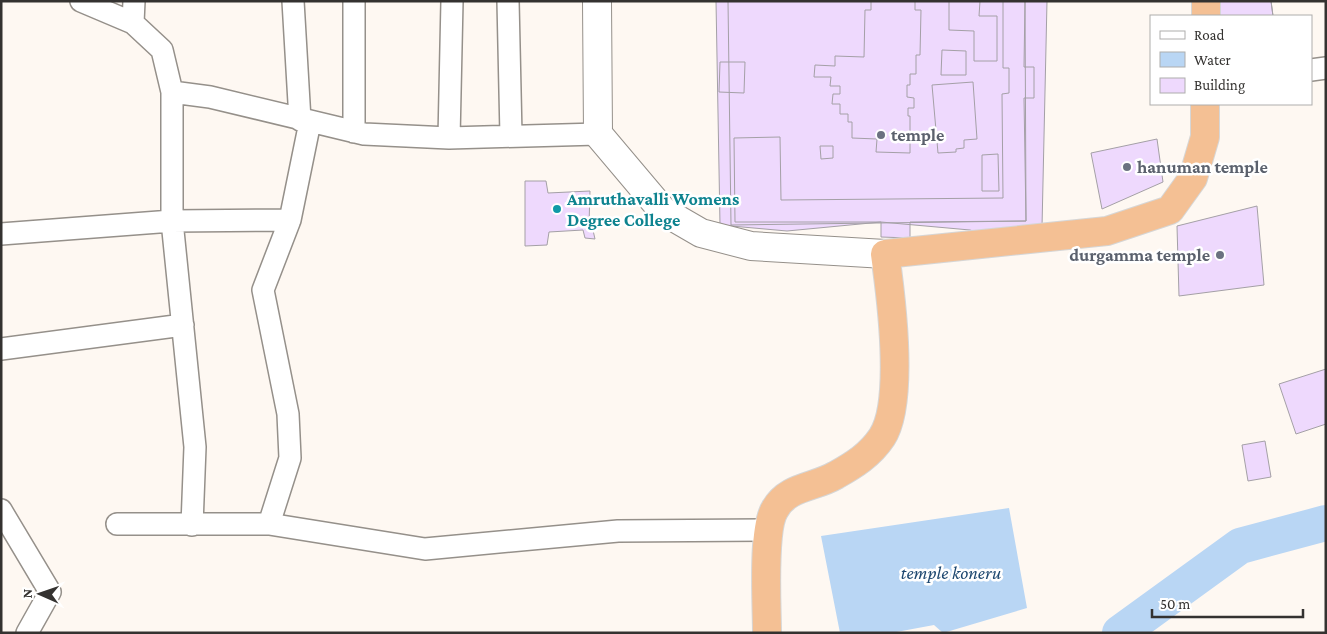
<svg xmlns="http://www.w3.org/2000/svg" width="1327" height="634" font-family="'Crimson Pro',serif">
  <style>
    .water { fill: #b9d6f4 }
    .lines { fill: none; stroke-linecap: round; stroke-linejoin: round }
    .river { stroke: #b9d6f4; stroke-width: 36 }
    .building { fill: #eed9fd; stroke: #a4a0a6 }
    .minor-casing { stroke: #95908a; stroke-width: 24 }
    .tertiary-casing { stroke: #95908a; stroke-width: 30 }
    .trunk-casing { stroke: #d6d6d6; stroke-width: 30 }
    .minor { stroke: #fff; stroke-width: 21 }
    .tertiary { stroke: #fff; stroke-width: 28 }
    .trunk { stroke: #f4c094; stroke-width: 28 }
    .worship-dot { fill: #6b7280; stroke: #fff; stroke-width: 2 }
    .culture-dot { fill: #0f9aa8; stroke: #fff; stroke-width: 2 }
    .labels { text-anchor: middle; stroke-width: 5; stroke-linejoin: round; paint-order: stroke }
    .worship-label { font-size: 18px; font-weight: bold; fill: #5b616d; stroke: #fff; text-anchor: start }
    .culture-label { font-size: 18px; font-weight: bold; fill: #0d838f; stroke: #fff; text-anchor: start }
    .water-label { font-size: 19px; font-style: italic; fill: #1d476f; stroke: #fff }
  </style>
  <rect width="100%" height="100%" fill="#fef8f2"/>
  <path class="water" d="M1009,508L1027,608L943,633L934,625L891,633H840L821,536Z"/>
  <g class="lines">
    <path class="river" d="M1120,633L1240,546L1326,523"/>
  </g>
  <path class="building" d="M716,1H1047L1042,227L990,236L970,230L881,222L787,231L720,225Z
    M728,1H1025L1026,221L731,225Z
    M871,1H915V10H921L920,55H916V74H910V85H907V97L914,98V108H908V116H910V153L876,152L877,139L852,138V122H848V114H840V104H832L833,94H840V86H830L831,77H814L815,65L835,66V56L864,57L865,10H871Z
    M949,1H980L979,16H997V61H974V31L949,30Z
    M1003,1H1025L1024,67H1034V98H1024L1026,221L910,222V238L881,237V222H735L734,138L780,137L781,200L1003,198L1002,94L1009,93V68H1003Z
    M1220,1H1271L1273,16H1220Z
    M1220,1H1271L1273,16H1220Z
    M942,50L966,51V75H941Z
    M720,62H745L744,93L719,92Z
    M973,82L977,139L964,140V148L956,149V152L938,153L932,85Z
    M1157,139L1163,182L1102,209L1091,153Z
    M820,146H833V158L821,159Z
    M998,154L999,191H982V155Z
    M525,181H546L548,193L590,191L589,225L592,226L595,239L585,238L583,230L549,232L547,245L525,246Z
    M1257,206L1264,285L1179,296L1177,226Z
    M1326,369V424L1296,434L1279,384Z
    M1265,441L1271,477L1248,481L1242,445Z"/>
  <g class="lines">
    <g class="minor-casing">
      <path id="minor" d="M81,1L133,23L162,50L172,92V221L195,447L192,525
        M293,1L300,120
        M354,1V132
        M508,1L511,136
        M133,23L134,1
        M1311,70L1326,68
        M172,92L210,97L364,134L449,138L598,134
        M449,138L452,1
        M1,234L172,221L290,220
        M1,349L183,325
        M1,510L50,592L27,633
        M117,524H269L425,549L618,531L768,530
        M269,524L290,458L288,414L263,290L290,220L310,122"/>
    </g>
    <g class="tertiary-casing">
      <path id="tertiary" d="M597,1L598,134L663,211L701,233L751,246L885,254"/>
    </g>
    <g class="trunk-casing">
      <path id="trunk" d="M1206,16V1
        M767,633C767,606 762,529 775,509C788,486 814,488 836,475C854,465 870,455 882,437C905,402 891,296 885,254L1107,231L1170,210L1193,178L1205,137V104"/>
    </g>
    <use href="#minor" class="minor"/>
    <use href="#tertiary" class="tertiary"/>
    <use href="#trunk" class="trunk"/>
  </g>
  <g class="worship-dot">
    <circle cx="881" cy="135" r="5"/>
    <circle cx="1127" cy="167" r="5"/>
    <circle cx="1220" cy="255" r="5"/>
  </g>
  <circle class="culture-dot" cx="557" cy="209" r="5"/>
  <g class="labels">
    <g class="worship-label">
      <text x="891" y="141">temple</text>
      <text x="1137" y="173">hanuman temple</text>
      <text x="1210" y="261" text-anchor="end">durgamma temple</text>
    </g>
    <g class="culture-label">
      <text x="567" y="205">Amruthavalli Womens<tspan x="567" dy="21">Degree College</tspan></text>
    </g>
    <g class="water-label">
      <text x="951" y="579">temple koneru</text>
    </g>
  </g>
  <rect width="1327" height="634" fill="none" stroke="#343230" stroke-width="5"/>
  <rect x="1150" y="15" width="162" height="90" fill="#ffffff" stroke="#aeadac"/>
  <rect x="1160" y="31" width="25" height="8" fill="#ffffff" stroke="#aeadac"/>
  <text x="1194" y="40" font-size="15" fill="#343230">Road</text>
  <rect x="1160" y="52" width="25" height="15" fill="#b9d6f4" stroke="#aeadac"/>
  <text x="1194" y="65" font-size="15" fill="#343230">Water</text>
  <rect x="1160" y="78" width="25" height="15" fill="#eed9fd" stroke="#aeadac"/>
  <text x="1194" y="90" font-size="15" fill="#343230">Building</text>
  <g transform="translate(40 594) rotate(272)" stroke="#ffffff" stroke-width="4" paint-order="stroke">
  <path d="M0-4L9 19L0 12L-9 19Z" fill="#343230"/>
  <text y="-8" font-size="14" font-weight="bold" text-anchor="middle" fill="#343230">N</text>
  </g>
  <path d="M1152 609v8h151v-8" fill="none" stroke="#343230" stroke-width="2.5"/>
  <text x="1160" y="609" font-size="15" fill="#343230" stroke="#ffffff" stroke-width="4" paint-order="stroke">50 m</text>
</svg>
